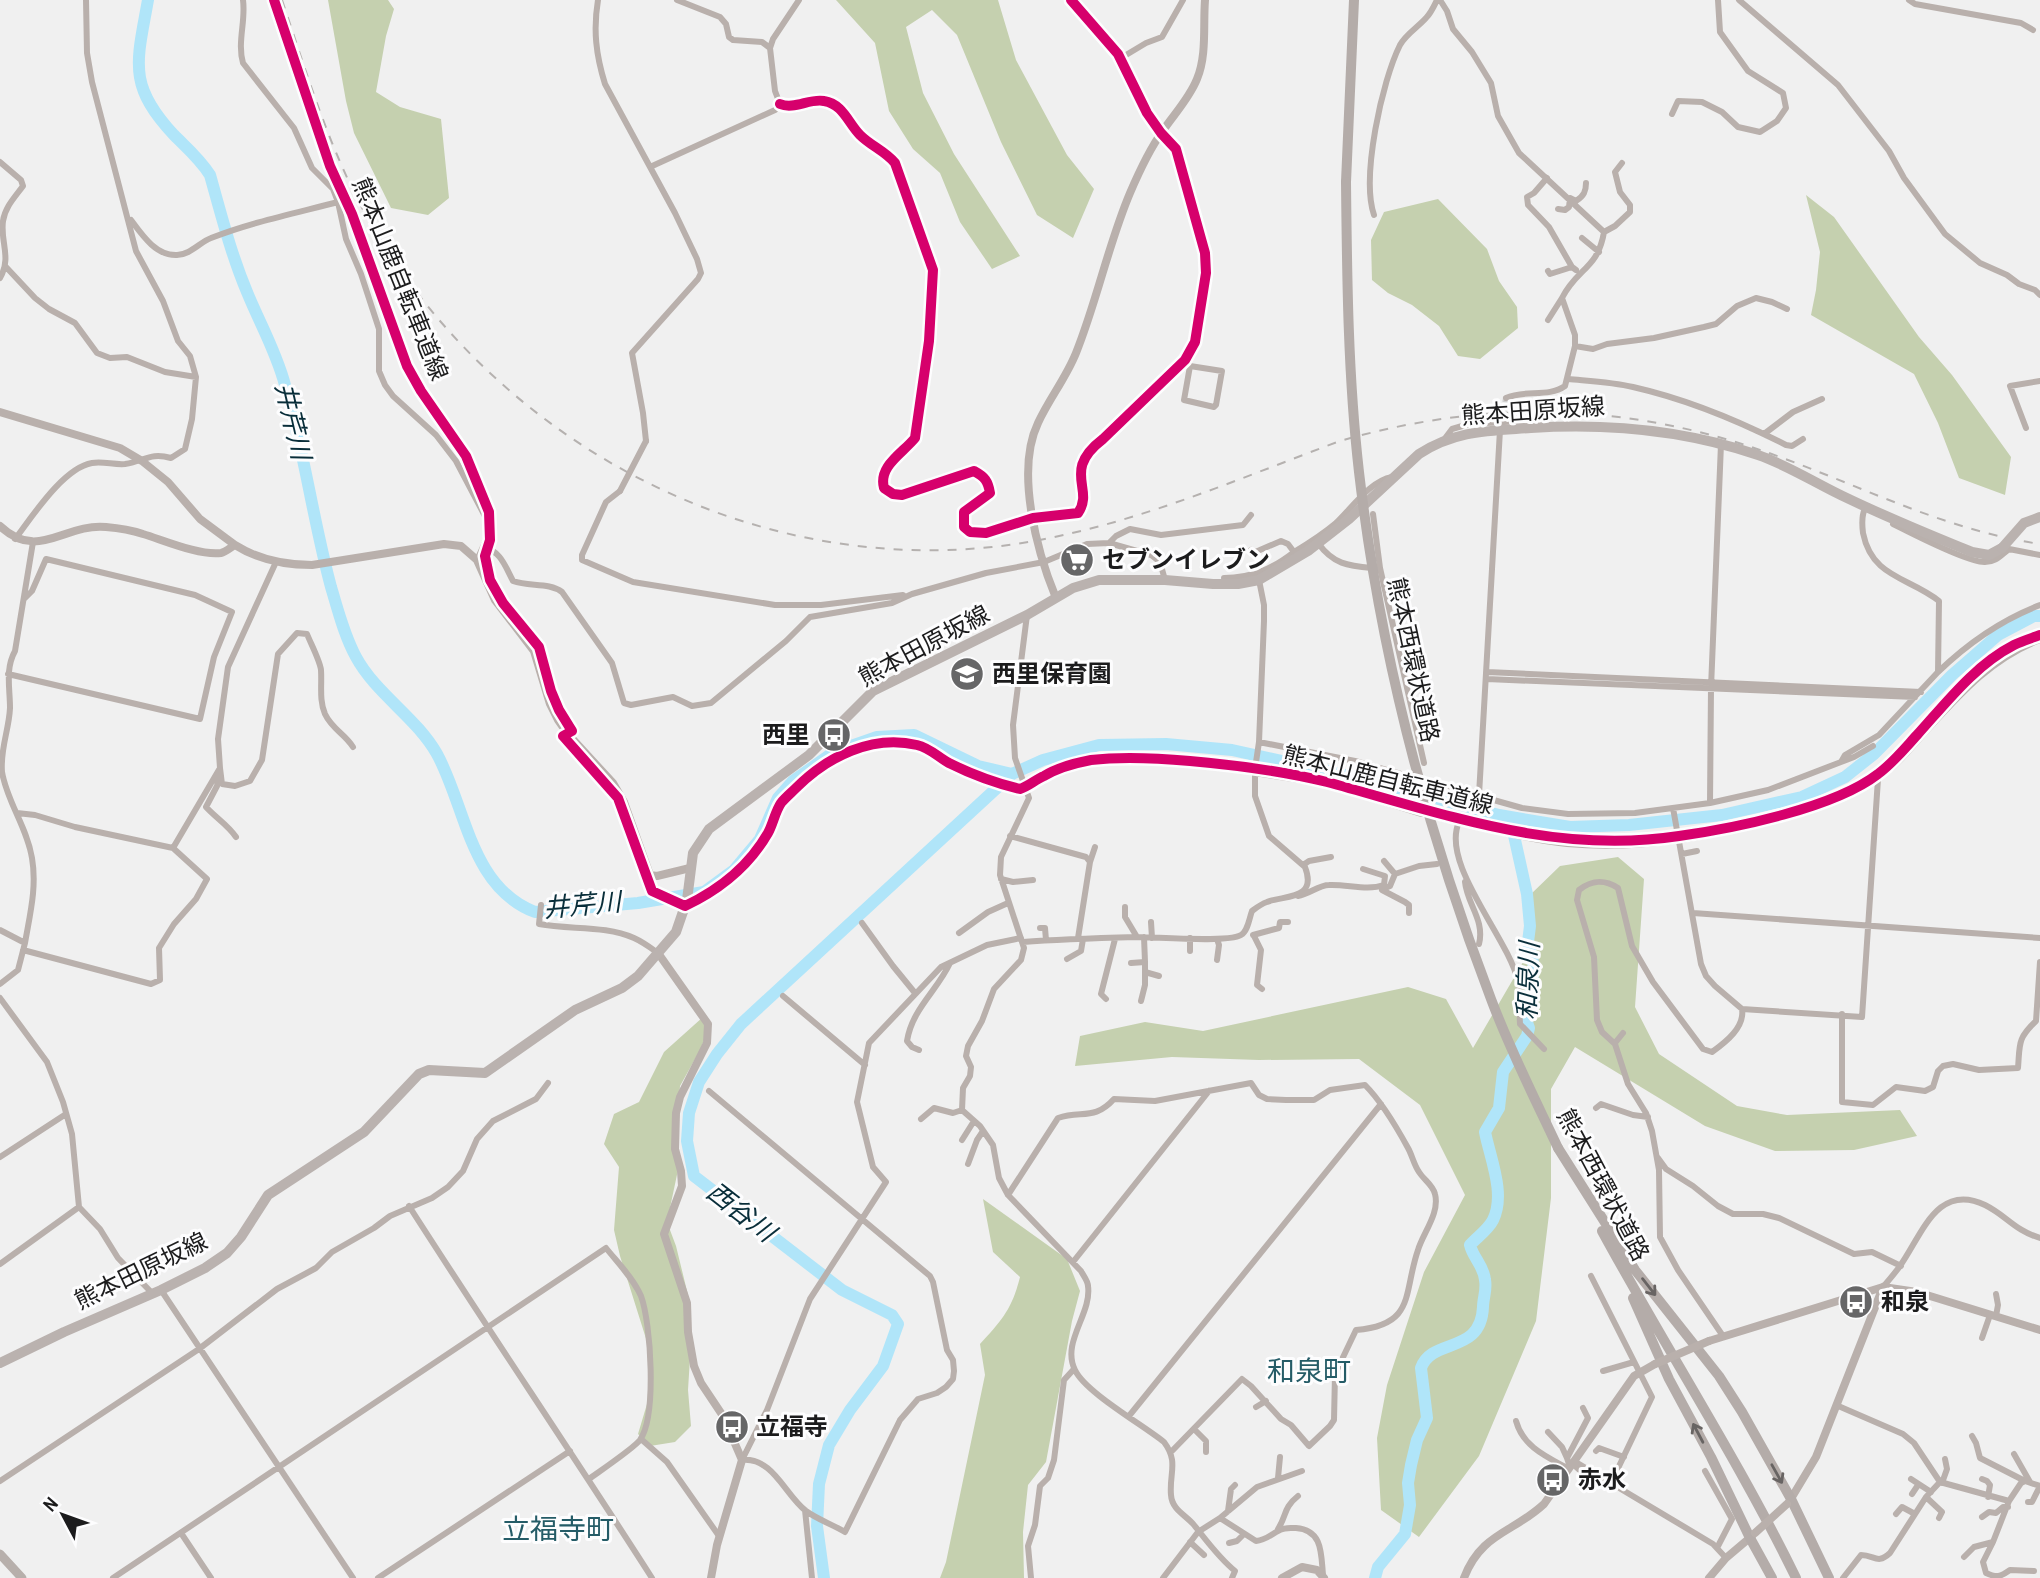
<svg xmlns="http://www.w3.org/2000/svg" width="2040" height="1578" font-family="'Archivo Narrow','Noto Sans JP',sans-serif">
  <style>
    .forest { fill: #c5d0af }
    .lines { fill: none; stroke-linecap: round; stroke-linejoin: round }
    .river { stroke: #b0e5f9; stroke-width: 12 }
    .minor-tunnel { stroke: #d0d0d0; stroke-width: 6; stroke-dasharray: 6 3; stroke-linecap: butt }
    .minor { stroke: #b9b0ac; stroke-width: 6 }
    .tertiary { stroke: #b9b0ac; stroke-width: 8 }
    .secondary { stroke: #b7afab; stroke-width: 9 }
    .primary { stroke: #bab2af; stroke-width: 10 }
    .motorway { stroke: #b4aca9; stroke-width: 10 }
    .rail { stroke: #b5b1af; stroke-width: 2; stroke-dasharray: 9 9; stroke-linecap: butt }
    .minor-bridge { stroke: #b9b0ac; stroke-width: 6 }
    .tertiary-bridge { stroke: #b9b0ac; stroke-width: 8 }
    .primary-bridge { stroke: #bab2af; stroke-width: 10 }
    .motorway-bridge { stroke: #b4aca9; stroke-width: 10 }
    .cycleway-casing { stroke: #fdfdfe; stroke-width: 15 }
    .cycleway { stroke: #d6006c; stroke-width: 10 }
    .oneway { stroke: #686463 }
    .labels { text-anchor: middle; stroke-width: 6; stroke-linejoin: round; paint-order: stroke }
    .street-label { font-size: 24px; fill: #1c1c1d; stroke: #fdfdfe }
    .poi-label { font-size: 24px; font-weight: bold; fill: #1c1c1d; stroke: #fdfdfe; text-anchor: start }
    .water-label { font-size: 26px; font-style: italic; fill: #092e3a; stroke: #fdfdfe }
    .quarter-label { font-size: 28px; fill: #255c67; stroke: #fdfdfe }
  </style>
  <rect width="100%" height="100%" fill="#f0f0f0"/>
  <path class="forest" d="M328,0H388L394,9L386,36L376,92L400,107L441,119L449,198L428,215L391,208L354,133L346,101Z
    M836,0H998L1016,60L1067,155L1094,189L1073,238L1037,215L1001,142L957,35L932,10L906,27L923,93L954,154L1020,256L992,269L960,222L940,173L913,149L889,111L875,43Z
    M1806,195L1834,217L1919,337L1952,375L2011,457L2005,495L1959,478L1938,423L1914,374L1811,315L1816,290L1820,252Z
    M1438,199L1487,249L1499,281L1517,307L1518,328L1480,359L1458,356L1439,326L1412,305L1388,293L1372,280L1371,240L1384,212Z
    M1618,857L1644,879L1635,1007L1659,1054L1737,1106L1787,1115L1900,1110L1917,1136L1854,1150L1775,1151L1705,1126L1575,1047L1551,1089V1198L1536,1321L1479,1456L1419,1537L1381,1510L1377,1438L1387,1385L1424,1272L1465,1195L1420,1105L1359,1059L1259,1060L1172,1057L1075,1066L1080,1036L1145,1022L1203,1031L1408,987L1446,999L1473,1048L1533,945L1530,895L1560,866Z
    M703,1017L709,1028L700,1050L680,1086L676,1147L678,1170L667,1222L676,1246L688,1295L691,1342L688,1390L691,1426L675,1442L650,1446L638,1434L647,1404L650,1371L648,1345L620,1256L614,1230L619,1167L604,1144L614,1114L639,1102L664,1052Z
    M983,1199L1067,1259L1080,1291L1072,1321L1046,1462L1028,1485L1023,1532L1024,1578H940L946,1562L985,1375L980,1344C1002,1320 1012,1309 1020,1277L993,1252Z"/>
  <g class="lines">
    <path class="river" d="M148,0C137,62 127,85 174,135C187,148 200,159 210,175C221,214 231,254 247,292C260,324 276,351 285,385C304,451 313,520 331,587C338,610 344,635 356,657C376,694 416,717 437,754C466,807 470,887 535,912L638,903L704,892L734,870L760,839L778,798L793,781L834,752L877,737L914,735L978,766L1012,774L1043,760L1099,745L1166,744L1232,750L1359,778L1499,815L1570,827L1629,825L1722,815L1802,797L1845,777L1874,754L1952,675L1998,635L2034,616H2040
      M824,1578L817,1526L819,1484L829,1445L850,1410L883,1366L898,1324L892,1315L842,1290L694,1176L687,1141L689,1113L699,1082L717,1054L741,1024L1012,774
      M1375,1578L1378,1567L1405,1534L1410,1505L1408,1483L1411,1465L1417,1440L1427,1418L1421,1368C1432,1337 1481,1355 1483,1307C1483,1298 1487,1290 1485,1280C1484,1266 1473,1258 1470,1245C1477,1237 1488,1230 1493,1220C1506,1194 1490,1158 1485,1132L1499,1108L1503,1072L1527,1036L1529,1028L1524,1014L1531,990L1534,966L1528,942L1530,926L1527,894L1513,831L1515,818"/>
    <path class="minor-tunnel" d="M1502,420L1506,398"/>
    <path class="minor" d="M243,0C246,21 237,42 243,63L294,128L312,168L333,189L338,202L346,239L361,274L379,329V371L385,385L393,396L436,435L456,461L487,520V538L477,560
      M598,0C593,30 596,55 605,84L675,213L697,259L701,273L698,279L632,353L643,413L646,441
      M677,0L720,17L726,24L729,37L733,40L762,42L770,48
      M1440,0L1447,11L1453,29L1472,52L1491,83L1498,116L1519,153L1604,232C1598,269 1577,268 1562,298L1575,335V346L1565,386C1548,398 1525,389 1506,398
      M1739,0L1838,85L1889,151L1904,178L1945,234L1980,263L2007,275L2019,284L2035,290L2040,295
      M1909,0L1915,4L2021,23L2033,30
      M1121,58L1146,43L1162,37L1183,0
      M780,104C794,110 810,98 824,101C843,104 848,123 860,135C871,146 885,151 895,163L933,270L929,341L915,438C903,453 878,466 884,488L893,494L902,495L974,471C985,477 988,481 990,493L964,512V527L970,532L986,533L1033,518L1078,513C1095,489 1061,471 1103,439L1185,360L1195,342L1206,273L1205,253L1176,149L1161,133L1147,113L1118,54L1071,0
      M780,104L775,91L770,48L773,39L799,0
      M1672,114L1678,101L1702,102L1722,112L1738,127L1760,132L1777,121L1786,108L1783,93L1748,71L1720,32L1718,0
      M0,162L21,180L23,186C15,197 5,207 3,221C0,242 12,257 0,278
      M650,167L775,110L780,104
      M1547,178L1534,193L1527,197L1528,205L1549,227L1572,267
      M1558,209L1565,210L1569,207L1570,198L1576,201C1584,196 1586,191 1586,183
      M1374,215C1361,177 1382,81 1400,45C1406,34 1417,28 1426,18C1431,13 1434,6 1437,0
      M131,220C142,235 156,256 177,255C190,255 200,242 211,238C252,222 296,213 338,202
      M1604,232L1615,226L1630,212V205L1620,192L1615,172L1622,163
      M1582,238L1599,252
      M6,267L35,298L49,309L75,323L97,353L110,358L127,357L165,372L196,377
      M1548,271L1550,274L1572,267L1576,270
      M1548,320L1562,298
      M1575,346L1593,349L1607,344L1654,338L1704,327L1716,324L1737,306L1756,298L1772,302L1787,309
      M1185,360L1190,366L1184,400L1214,407L1216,405L1222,371L1190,366
      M1568,379C1589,381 1612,382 1633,387C1686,399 1737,420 1786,445L1792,446L1803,439
      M2026,428L2010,386L2040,381
      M1764,434L1793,412L1822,399
      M1443,441L1452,429L1469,424L1538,420L1545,421L1549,427
      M620,491L606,502L582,555V560L633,582L775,605H821L903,595
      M1866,507C1861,514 1862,525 1863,533C1872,578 1909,577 1939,601L1938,672C1968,643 2001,620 2040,605
      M1373,514L1380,568
      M1893,524C1911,533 1968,563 1985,562C1996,562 2001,555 2009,549L2040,555
      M15,539C32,517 63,468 92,463C103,461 114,465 125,464C145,461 150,452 171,458L185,449L192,419L196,377L190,356L178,341L163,301L136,251L92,82L87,53L86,0
      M1109,543L1116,536L1130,529L1161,535L1243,525L1251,515
      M1318,543C1333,564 1348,566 1372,568
      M483,547C501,551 505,566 513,581C529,587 549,582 562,592L612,663L624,703L631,705L673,697L692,706L711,703L786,641L810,617L892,603L912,594L986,573L1044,562L1087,544L1109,543L1151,555L1160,562L1165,580
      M1294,552C1309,543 1323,534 1336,523C1352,508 1370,481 1392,477
      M1377,569L1380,568L1424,763
      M1224,578C1252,578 1272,569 1294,552L1288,544L1281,541L1253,553L1251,550
      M1027,615L1013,725L1015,758L1029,798L1001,857L1000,875L1024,948L1021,960L994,989L982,1021L968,1046L966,1056L971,1067L970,1076L963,1088L962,1110L980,1126L993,1145L999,1178L1008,1195L1081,1271C1083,1275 1088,1281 1088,1286C1092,1314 1061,1342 1075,1370C1085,1392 1143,1425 1164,1442C1179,1462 1169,1473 1171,1495C1172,1510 1186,1515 1194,1525C1207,1541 1218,1557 1235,1571L1232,1578
      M1487,672L1921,692
      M8,674L200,719L214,657L232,612L195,595L46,559L32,591L24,599
      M1487,679L1915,697
      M1259,742L1355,761L1522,808L1568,814L1635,813L1710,803L1711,688L1721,444
      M1841,762L1854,757L1873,746
      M220,768L222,784L235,786L250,781L262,760L278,654L297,633L307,634C311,644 320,661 321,670C322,685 319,700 325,714C332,729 345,734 353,747
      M1255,773L1325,784L1421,814
      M219,777L217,786L206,807C216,818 228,825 236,837
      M1027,789C1036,784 1045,777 1055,773C1112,748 1195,765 1255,771
      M1479,795L1500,430
      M1710,803L1768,790L1841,762L1845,755L1879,735L1938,672
      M1673,808L1701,964L1706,976L1715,986L1742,1009L1862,1017L1878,779
      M17,813L35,815L75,827L173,848L207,879L196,899L174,924L159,948L160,980L151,984L23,950
      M1437,817C1480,827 1523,839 1567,844C1641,851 1712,837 1782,817C1824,805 1858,795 1893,767C1903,758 1912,747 1922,736C1957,698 1990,659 2040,640
      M1459,822C1440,864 1508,937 1518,981C1521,994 1519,1010 1520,1024L1544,1049
      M1010,836L1086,857L1090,862L1078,938
      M173,848L220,768L218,739L228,667L276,562
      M1682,854L1697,851
      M1384,861L1395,874
      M1090,862L1095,847
      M1303,865L1309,861L1331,857
      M1001,879L1013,882L1033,880
      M1465,882C1467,904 1485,920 1479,944
      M1383,889L1390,886L1395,874L1419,866L1437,864
      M1382,890L1405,902L1409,905V913
      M1298,896C1309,894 1319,885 1329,885C1347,884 1367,891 1384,885L1385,876L1363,869
      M541,905L539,924C570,930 605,925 634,938C643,942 651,948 658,953
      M1125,907V917L1137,937
      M1693,913L2040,938
      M1151,922L1152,938
      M862,923L893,966L915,993
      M1040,928H1045L1046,940
      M0,930L25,943L18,970L0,984
      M959,933L988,912L1008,903
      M1253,935L1279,928L1280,922H1288
      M1254,936L1261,950L1257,985L1262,989
      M1217,939L1219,945L1217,960
      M1023,942C1061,939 1099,938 1137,937C1157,937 1228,943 1241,935C1248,931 1249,919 1252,911C1256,908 1261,904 1267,902C1283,895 1318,901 1305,867L1269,836L1255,796V769L1259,742L1264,621V605L1259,580
      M25,943C30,914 37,887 32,858C27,827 7,802 2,772C0,749 9,730 10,708C10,688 5,669 15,651L33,542
      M1190,951V938
      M1067,959L1081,951L1083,939
      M1131,963L1145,962L1144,937
      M1145,972L1159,976
      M783,996L865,1065
      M0,998L47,1062L63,1102L72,1134L79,1207L100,1229L118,1258L153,1294
      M1106,999L1101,994L1115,939
      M1141,1001L1145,985V962
      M1842,1014V1102L1873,1105L1896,1087L1925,1091L1933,1087L1938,1071L1943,1066L1953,1064L1979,1070L2018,1068C2020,1044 2017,1039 2036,1021L2040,962
      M1615,1043L1623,1033
      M919,1050L912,1047L907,1041C912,1009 937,991 950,963
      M709,1091L930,1276L933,1282L947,1350L953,1360L954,1371L953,1379L946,1387L937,1393L918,1399L900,1420L845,1532C833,1525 817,1519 806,1511C785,1495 773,1457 742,1460
      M1596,1108L1601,1104L1633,1115L1648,1117
      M921,1119L934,1108L953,1113L962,1110
      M962,1140L974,1121
      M0,1157L66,1114
      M1658,1158L1666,1169L1693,1186L1718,1206L1733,1214H1763L1779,1218L1854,1254L1872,1252L1901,1266
      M968,1164L977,1140L983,1131
      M1008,1195L1058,1118C1082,1110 1094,1121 1114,1099L1155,1101L1251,1083L1259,1095L1267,1099L1286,1100H1314L1330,1090L1365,1085C1382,1102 1396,1126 1408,1148C1412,1155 1414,1165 1419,1172C1424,1180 1433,1185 1435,1194C1440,1213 1423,1233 1418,1250C1403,1293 1416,1325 1356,1330L1335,1374L1334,1420L1330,1426L1309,1446L1291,1425L1281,1419L1251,1386L1242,1379L1171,1452
      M409,1206C489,1331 572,1453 652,1578
      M1073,1262L1209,1091
      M0,1264L79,1207
      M1591,1276L1652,1397L1611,1483
      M1883,1287C1889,1280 1895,1273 1900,1266C1922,1235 1937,1182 1985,1205C2007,1216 2014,1230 2040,1238
      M161,1290L353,1578
      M1996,1294L1998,1305L1996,1316
      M1723,1336L1678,1270L1660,1237L1659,1170L1652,1131L1646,1113L1628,1084L1615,1044L1602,1032L1597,1020L1594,957L1577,900L1579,890C1592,880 1604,879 1618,888L1632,946L1653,982L1703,1049L1712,1052C1726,1042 1745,1027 1742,1009
      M1982,1338L1990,1315
      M1603,1371L1634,1362
      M1836,1405L1903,1434L1914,1443L1940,1482
      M1256,1407L1266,1401
      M1129,1416L1381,1104
      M1516,1421C1523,1447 1547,1457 1569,1469
      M1195,1430L1206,1441V1452
      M1548,1432L1562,1447L1567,1458
      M1972,1436L1976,1443L1980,1458L2025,1481
      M641,1439L667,1462L719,1536
      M1596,1451L1599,1448L1624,1457
      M2014,1454L2030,1482
      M742,1460L767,1410L810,1299L886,1182L873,1167L857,1102L869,1043L941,967L987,945L1021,938
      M1574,1461L1713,1544L1726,1558
      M1574,1465L1584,1474L1582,1486
      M1570,1467L1567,1458L1588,1418L1583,1408
      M1705,1471L1732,1519L1717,1548
      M1278,1478L1280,1457
      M1911,1479L1931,1492
      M1982,1479L1987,1481L1990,1485L1988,1497
      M0,1481L199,1349L277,1289L316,1268L332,1252L374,1228L390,1216L432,1198L448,1187L463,1171L477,1139L493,1121L536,1099L548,1083
      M1942,1483L1947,1469L1945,1459
      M1912,1494L1918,1485
      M1926,1497L1942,1512L1939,1518
      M2028,1502H2032L2040,1486
      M805,1510L812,1578
      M1228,1511L1231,1489L1235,1485
      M1896,1514L1902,1507L1915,1514
      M1982,1517L1989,1512L1996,1513L2003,1507H2008
      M1220,1518L1257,1487L1302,1471
      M1278,1529C1287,1515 1283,1508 1298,1496
      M181,1533L211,1578
      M1190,1542L1204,1555
      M1993,1542L1983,1562L1986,1573C1997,1578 2000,1577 2010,1570L2034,1571
      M1229,1543L1237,1541L1244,1534
      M1964,1557L1974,1547L1993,1542L2009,1501
      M113,1578L606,1248C618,1263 633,1278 641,1296C651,1323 657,1416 640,1440C634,1448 600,1471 589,1479
      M378,1578L570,1451
      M1031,1578L1028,1546L1035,1525L1040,1486L1048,1478L1054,1460L1064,1380L1074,1369
      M1163,1578L1198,1532L1220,1518L1256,1541C1267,1540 1271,1534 1280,1530C1285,1527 1291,1528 1296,1528C1323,1530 1321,1554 1323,1575
      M1843,1578L1861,1555C1875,1555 1877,1565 1890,1553L1926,1497L1940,1482L2009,1501L2021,1483L2025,1481L2040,1486"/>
    <path class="tertiary" d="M0,412L120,448L142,461L168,482L200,519L235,545
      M0,526C38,562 64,523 106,527C118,528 131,530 143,534C163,540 200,556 221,553C226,552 231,547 235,545C259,560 284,565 312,565L444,544L461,546L477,560L495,600L534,651L550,704L558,720L567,733L613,783L624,802L650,875L657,876L690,868
      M1056,598C1037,552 1015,471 1038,423C1049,399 1066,378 1076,353C1097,301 1108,245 1130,193C1139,172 1149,150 1162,132C1174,114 1189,99 1197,79C1207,55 1203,26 1205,0
      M658,953L708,1024L707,1043L680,1097L676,1113L675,1149L681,1171L682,1186L664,1234L687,1303L688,1332L694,1366L701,1383L723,1416L742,1460L717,1545L711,1578
      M1709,1341L1883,1287L1917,1292L2040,1330
      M1789,1502L1816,1457L1883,1287
      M1282,1578L1302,1567L1317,1570L1324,1578
      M1464,1578C1481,1533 1513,1533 1544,1504L1634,1376L1655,1364
      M1709,1578L1726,1558L1752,1536"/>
    <path class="secondary" d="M0,1554L22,1578"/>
    <path class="primary" d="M0,1363L64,1332L161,1290L205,1268L227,1253L241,1237L268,1195L364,1132L419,1074L429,1070L485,1073L575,1010L622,988L638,976L676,932L687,900L693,853L709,829L809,755L873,691L1027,615L1073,588L1099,580H1165L1213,584H1238L1259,580L1308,551L1349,519L1419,454C1456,430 1489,431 1531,428C1609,423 1684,430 1758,455C1790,466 1818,485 1849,499C1889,518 1930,535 1972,552L1989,555L2002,548"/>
    <path class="motorway" d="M1346,182L1354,0
      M1558,1148L1635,1270L1719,1376L1742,1412L1791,1499L1829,1578
      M1602,1231C1665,1347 1738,1459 1796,1578
      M1633,1298L1669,1379L1711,1457L1750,1538L1772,1578"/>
    <path class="rail" d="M282,0C308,77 331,155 372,226C498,440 742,573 992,547C1113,534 1227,483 1340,441C1493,397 1639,403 1788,460C1871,491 1951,531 2040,544"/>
    <path class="minor-bridge" d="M620,491L646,441"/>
    <path class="tertiary-bridge" d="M1655,1364L1709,1341
      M1755,1533L1787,1504"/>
    <path class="primary-bridge" d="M2002,548L2024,523L2040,517"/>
    <path class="motorway-bridge" d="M1346,182C1347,279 1348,376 1359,472C1380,653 1426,829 1491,999C1510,1050 1535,1099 1558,1148"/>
    <g class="cycleway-casing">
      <path id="cycleway" d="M274,0L330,166L352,214L407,366L421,391L466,456L489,512L490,540L485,556L490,580L503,603L539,647L551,691L559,710L572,731L563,736L618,798L652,891L685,906C719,890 749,866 768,833C773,824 775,812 781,803C785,798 791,793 796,788C827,757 872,734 917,745C930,748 938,757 949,763C971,774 995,783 1020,789C1029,786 1035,780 1044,776C1057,768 1075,763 1091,760C1124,756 1157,758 1190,761C1235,765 1283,771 1327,782C1445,814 1554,855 1679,836C1735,828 1834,808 1878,774C1893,763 1905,748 1917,735C1946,703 1975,665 2014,645C2022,641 2032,638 2040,635
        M780,104C794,110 810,98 824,101C843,104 848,123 860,135C871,146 885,151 895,163L933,270L929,341L915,438C903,453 878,466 884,488L893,494L902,495L974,471C985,477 988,481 990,493L964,512V527L970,532L986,533L1033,518L1078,513C1095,489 1061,471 1103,439L1185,360L1195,342L1206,273L1205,253L1176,149L1161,133L1147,113L1118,54L1071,0"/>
    </g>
    <use href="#cycleway" class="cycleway"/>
  </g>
  <defs><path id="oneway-shaft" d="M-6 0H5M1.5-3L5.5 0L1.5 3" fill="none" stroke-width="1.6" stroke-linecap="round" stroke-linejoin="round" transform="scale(1.75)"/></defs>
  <g class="oneway">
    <use href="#oneway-shaft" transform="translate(1649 1287) rotate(52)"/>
    <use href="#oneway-shaft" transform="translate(1698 1433) rotate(-118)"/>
    <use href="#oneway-shaft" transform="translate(1777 1474) rotate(61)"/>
  </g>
  <defs>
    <g id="supermarket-disc" transform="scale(1.75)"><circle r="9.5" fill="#666667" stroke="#fdfdfe"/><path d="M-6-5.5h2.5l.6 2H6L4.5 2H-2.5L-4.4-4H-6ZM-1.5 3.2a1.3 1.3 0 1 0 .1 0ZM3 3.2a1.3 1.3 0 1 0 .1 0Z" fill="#fff"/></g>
    <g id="school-disc" transform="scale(1.75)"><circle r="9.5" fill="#666667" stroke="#fdfdfe"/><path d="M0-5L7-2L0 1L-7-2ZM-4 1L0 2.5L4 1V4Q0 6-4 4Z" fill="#fff"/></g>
    <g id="bus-disc" transform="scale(1.75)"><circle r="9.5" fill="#666667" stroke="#fdfdfe"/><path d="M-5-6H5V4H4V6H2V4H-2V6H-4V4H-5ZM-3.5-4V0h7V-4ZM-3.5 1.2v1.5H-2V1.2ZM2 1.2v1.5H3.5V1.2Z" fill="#fff"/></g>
  </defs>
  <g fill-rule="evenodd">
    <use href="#supermarket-disc" x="1077" y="560"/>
    <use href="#school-disc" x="967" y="674"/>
    <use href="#bus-disc" x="834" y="735"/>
    <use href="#bus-disc" x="1856" y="1302"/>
    <use href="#bus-disc" x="732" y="1427"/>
    <use href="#bus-disc" x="1553" y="1480"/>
  </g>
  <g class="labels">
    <g class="street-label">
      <text transform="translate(400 279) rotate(68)" y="8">熊本山鹿自転車道線</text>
      <text transform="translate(1533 411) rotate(-4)" y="8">熊本田原坂線</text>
      <text transform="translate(924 646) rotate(-28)" y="8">熊本田原坂線</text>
      <text transform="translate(1413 660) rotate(78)" y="8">熊本西環状道路</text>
      <text transform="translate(1388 780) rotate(14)" y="8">熊本山鹿自転車道線</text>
      <text transform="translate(1603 1185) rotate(62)" y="8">熊本西環状道路</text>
      <text transform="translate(141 1271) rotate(-26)" y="8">熊本田原坂線</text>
    </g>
    <g class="poi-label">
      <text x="1102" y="568">セブンイレブン</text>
      <text x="992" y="682">西里保育園</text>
      <text x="810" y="743" text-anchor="end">西里</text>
      <text x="1881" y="1310">和泉</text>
      <text x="756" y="1435">立福寺</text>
      <text x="1578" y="1488">赤水</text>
    </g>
    <g class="water-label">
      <text transform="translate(293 421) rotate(77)" y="9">井芹川</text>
      <text transform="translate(582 905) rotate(-5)" y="9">井芹川</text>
      <text transform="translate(1528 981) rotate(-88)" y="9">和泉川</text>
      <text transform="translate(741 1212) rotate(38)" y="9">西谷川</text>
    </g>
    <g class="quarter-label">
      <text x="1309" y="1381">和泉町</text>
      <text x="558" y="1539">立福寺町</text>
    </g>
  </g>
  <g transform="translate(63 1515) rotate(311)" stroke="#fdfdfe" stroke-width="5" paint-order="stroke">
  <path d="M0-5L12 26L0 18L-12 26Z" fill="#1c1c1d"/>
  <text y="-10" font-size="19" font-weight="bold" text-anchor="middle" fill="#1c1c1d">N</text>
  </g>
</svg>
